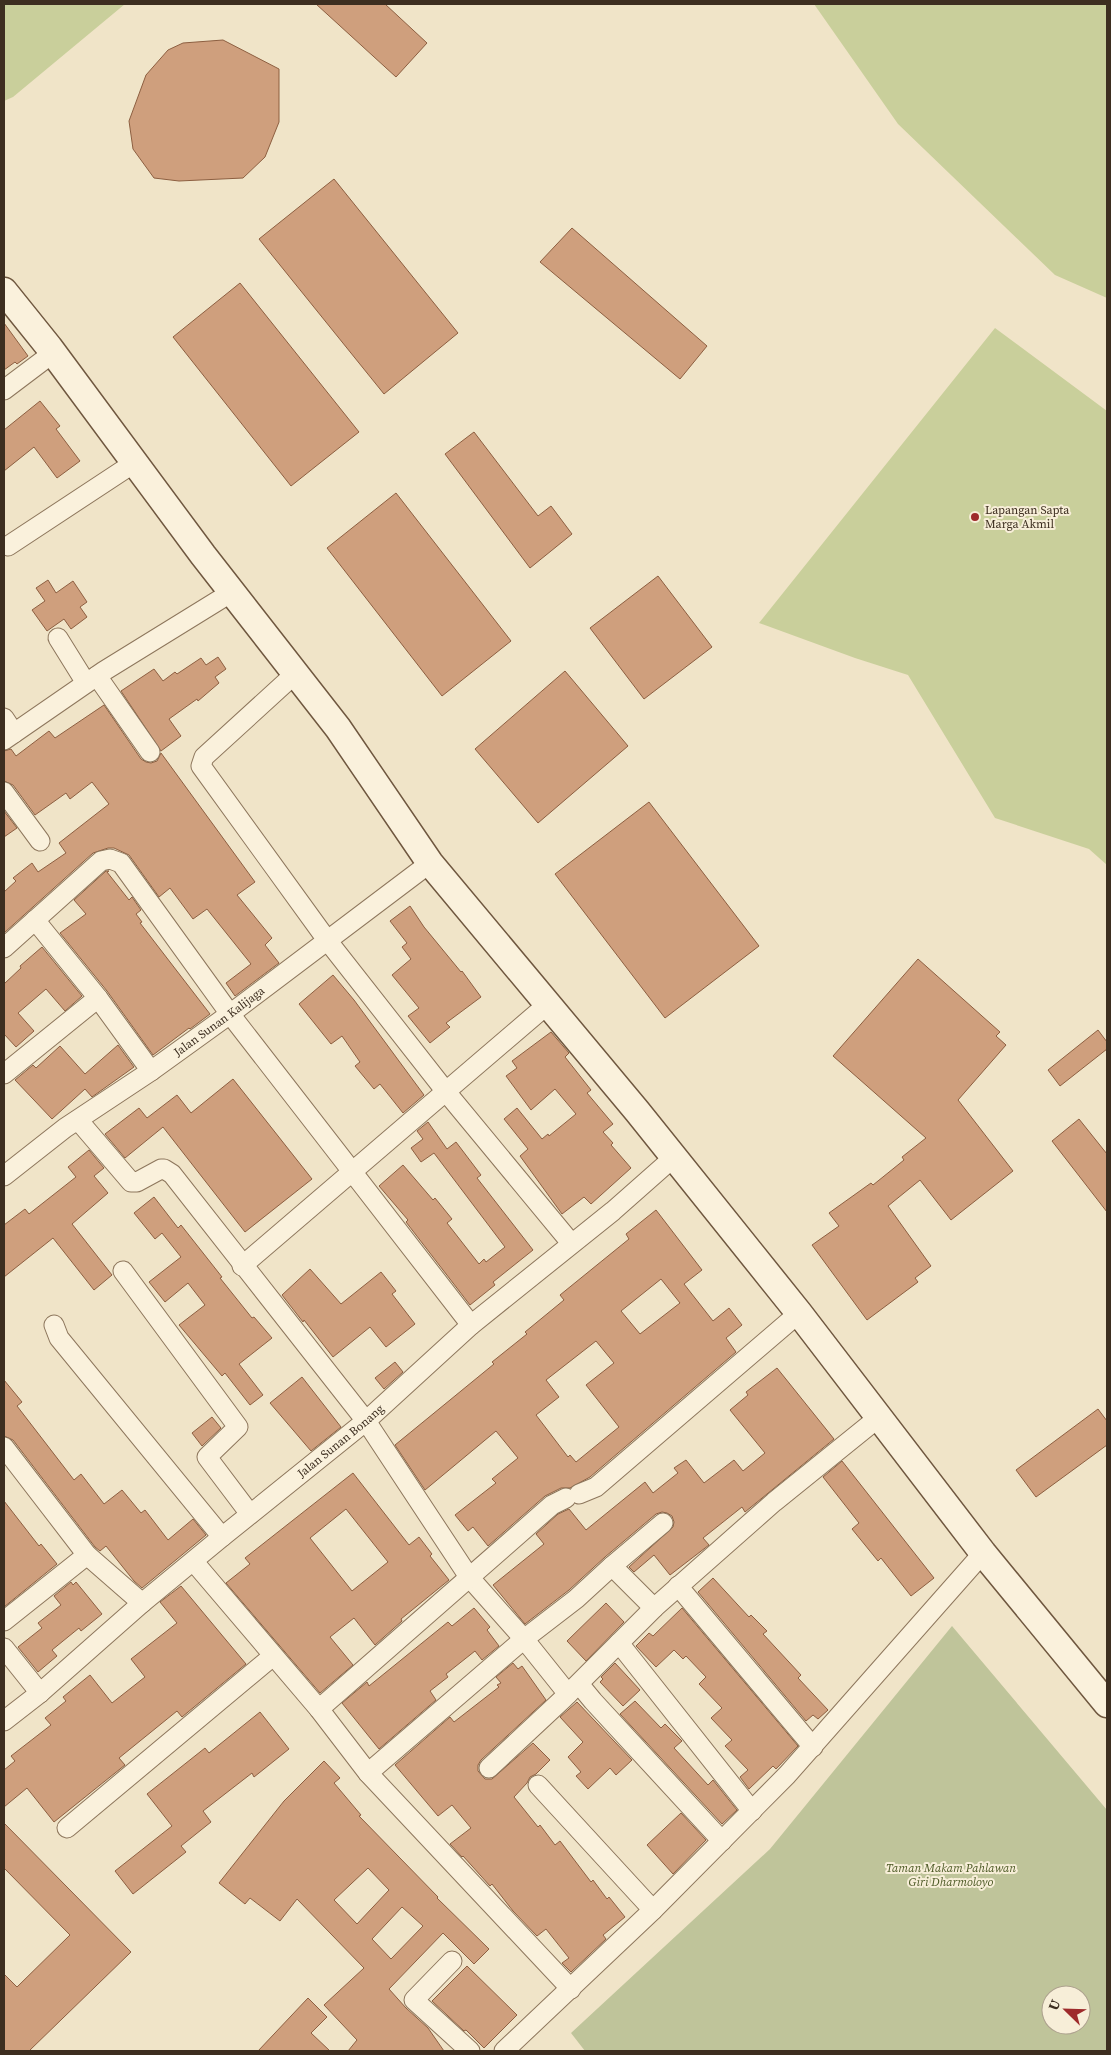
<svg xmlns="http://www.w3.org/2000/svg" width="1111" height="2055" font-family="'Source Serif 4',serif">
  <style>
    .green { fill: #c9cf9b }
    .cemetery { fill: #bfc49a; fill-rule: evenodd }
    .building { fill: #cf9f7d; stroke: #8d5f41; fill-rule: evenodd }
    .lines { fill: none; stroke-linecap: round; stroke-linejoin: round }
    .minor-casing { stroke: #8d765c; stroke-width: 21 }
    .secondary-casing { stroke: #6f573f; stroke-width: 29 }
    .minor { stroke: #faf1dc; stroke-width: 19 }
    .secondary { stroke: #faf1dc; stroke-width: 26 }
    .poi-dot { fill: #9e2a2b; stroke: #f7eed8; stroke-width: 2 }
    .labels { text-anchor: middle; stroke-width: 4; stroke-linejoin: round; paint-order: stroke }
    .poi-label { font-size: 12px; fill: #3d2e20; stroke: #f7eed8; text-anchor: start }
    .street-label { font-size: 12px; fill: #3d2e20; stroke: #f7eed8 }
    .park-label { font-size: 12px; font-style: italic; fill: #4d5a26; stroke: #f7eed8 }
  </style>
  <rect width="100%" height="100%" fill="#f0e4c8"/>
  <path class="green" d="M4,4H125L13,97L4,101Z
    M814,4H1107V298L1055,275L898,124Z
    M995,328L1107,411V865L1089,849L995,818L908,675L855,658L759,623Z"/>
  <path class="cemetery" d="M952,1626L1107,1810V2051H585L571,2033L770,1849ZM1051,1995H1081V2025H1051Z"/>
  <path class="building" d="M316,4H385L427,43L396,77Z
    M223,40L279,69V122L265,157L243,178L179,181L154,178L133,149L129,121L146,75L168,50L183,43Z
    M334,179L458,333L384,394L259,239Z
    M572,228L707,346L680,379L540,262Z
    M240,283L359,432L291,486L173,337Z
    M4,323L28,356L17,364L15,362L4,370Z
    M40,401L60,426L56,429L80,461L57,478L34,447L4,471V430Z
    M474,432L538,516L551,506L572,534L530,568L445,454Z
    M396,493L511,641L442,696L327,548Z
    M658,576L712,647L644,699L590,628Z
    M48,580L56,593L73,581L87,602L80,607L87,617L71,629L64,619L47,631L32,610L45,601L36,588Z
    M218,657L226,669L215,677L219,683L198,701L197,699L169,719L181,736L161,751L121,691L154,669L163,681L175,672L177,674L201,658L206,665Z
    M565,671L628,746L538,823L475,749Z
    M104,705L141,759L146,762L151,763L157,761L161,753L255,882L237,895L272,938L265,945L279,963L235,996L226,983L251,964L207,909L193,919L170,888L159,897L129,855L114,848H108L93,853L4,933V892L16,881L13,878L32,863L38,872L66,853L59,843L109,804L92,782L70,799L66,793L35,815L13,785L4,781V751L11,749L16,756L49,731L55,738Z
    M649,802L759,946L665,1018L555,874Z
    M4,811L17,828L4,837Z
    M106,871H109L107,872L129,900L132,897L141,910L136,914L142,922L140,923L210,1014L190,1029L189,1028L153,1055L107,991L60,933L86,914L74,900Z
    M410,906L424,927L461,972L462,971L481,997L446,1023L450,1027L430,1043L408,1016L419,1008L392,975L411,959L402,947L407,943L390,921Z
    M42,947L82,996L65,1011L46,989L18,1013L34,1031L16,1047L4,1034V984L21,968L20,966Z
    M918,959L1000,1032L996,1036L1006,1045L958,1100L1013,1171L951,1220L920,1180L888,1206L931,1266L915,1278L918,1282L867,1320L812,1245L839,1226L829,1213L871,1183L873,1185L904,1160L902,1157L926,1138L833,1056Z
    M333,975L354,1000L424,1095L403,1113L380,1084L374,1089L355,1066L360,1062L342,1036L331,1044L299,1004Z
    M1098,1030L1107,1042V1049L1060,1086L1048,1070Z
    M551,1032L569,1053L565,1057L591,1090L587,1093L613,1124L603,1132L613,1143L611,1145L631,1168L591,1204L584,1197L562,1214L520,1156L528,1149L504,1119L517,1108L542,1139L548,1134L549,1136L576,1114L555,1089L531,1110L506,1076L517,1068L512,1061Z
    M118,1045L134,1067L92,1097L85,1089L52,1119L15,1080L33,1065L36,1068L60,1046L85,1074Z
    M233,1079L312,1179L245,1232L163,1127L125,1158L105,1134L139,1108L147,1118L177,1095L191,1113Z
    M1079,1119L1107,1154V1212L1052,1141Z
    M428,1122L447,1149L456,1142L481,1175L477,1178L533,1250L493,1282L495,1285L470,1305L406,1222L408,1220L379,1186L403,1165L433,1200L435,1198L452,1219L447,1223L479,1264L484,1259L486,1262L505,1247L434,1153L421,1162L411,1148L423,1139L417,1131Z
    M89,1150L104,1168L94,1176L108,1193L72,1224L112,1275L94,1290L53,1238L4,1277V1225L25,1209L29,1214L76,1177L68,1167Z
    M154,1197L178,1228L181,1225L222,1277L220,1278L252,1318L254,1317L272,1338L239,1364L263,1395L250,1405L225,1373L222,1376L179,1325L205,1305L188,1283L165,1302L149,1282L181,1257L162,1233L155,1239L134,1213Z
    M656,1210L702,1270L684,1284L713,1321L729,1308L742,1325L726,1338L736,1352L590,1477L570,1488H561L545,1496L488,1546L473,1527L468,1531L455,1515L496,1483L492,1479L518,1458L496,1431L425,1490L395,1445L494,1364L492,1362L527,1334L525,1332L564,1300L560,1295L629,1239L626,1234ZM661,1279L680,1303L640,1334L621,1311ZM596,1341L614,1363L586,1385L619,1427L576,1462L570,1455L568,1457L536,1415L559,1397L546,1380Z
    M310,1269L341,1304L381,1272L396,1291L392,1294L415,1324L386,1347L370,1327L333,1357L304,1320L303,1322L282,1295Z
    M395,1362L403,1372L384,1389L375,1378Z
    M777,1368L834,1439L745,1512L742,1507L703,1538L709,1545L670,1575L654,1555L634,1572L629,1567L673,1527L674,1522L672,1516L667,1513L662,1512L656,1514L605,1557L569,1590L525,1624L493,1585L544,1544L536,1534L558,1514L569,1509L586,1530L645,1482L653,1493L678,1473L674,1468L686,1460L704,1483L734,1460L743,1471L765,1453L730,1410L748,1395L746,1392Z
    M302,1377L341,1427L311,1451L270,1403Z
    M4,1380L22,1402L17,1406L74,1480L81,1474L104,1504L122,1490L141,1513L145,1510L168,1540L193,1519L206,1535L142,1588L134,1581L106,1546L100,1551L95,1547L13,1440L4,1436Z
    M1098,1409L1107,1421V1445L1036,1497L1016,1470Z
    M212,1417L221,1428L202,1446L192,1433Z
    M842,1461L934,1578L911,1596L881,1558L878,1561L852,1529L859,1523L823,1477Z
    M353,1473L409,1545L419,1537L432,1554L430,1556L449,1580L401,1619L402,1621L375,1645L354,1618L330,1637L353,1665L320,1693L226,1583L250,1564L245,1558ZM346,1509L388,1562L352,1591L310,1538Z
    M4,1501L39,1546L41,1544L57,1564L4,1607Z
    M713,1578L749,1617L751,1615L767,1631L763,1634L801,1675L798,1678L828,1710L818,1719L813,1715L806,1721L698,1592Z
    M71,1582L73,1585L76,1582L102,1614L81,1631L79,1628L52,1650L57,1656L38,1672L18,1647L42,1628L38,1623L61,1605L54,1596Z
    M181,1586L246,1664L182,1717L177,1711L119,1758L125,1765L54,1822L27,1788L4,1807V1770L15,1761L11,1756L51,1725L45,1718L66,1701L63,1697L90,1675L112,1703L145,1677L131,1659L177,1623L160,1602Z
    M606,1603L624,1622L586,1661L567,1641Z
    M474,1608L490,1627L487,1630L499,1646L482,1660L475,1651L446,1674L448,1677L430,1691L436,1700L379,1749L342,1703L367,1682L369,1686L448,1622L452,1626Z
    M682,1608L798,1746L776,1769L773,1766L749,1789L740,1777L748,1770L725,1746L732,1740L711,1718L722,1708L699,1684L706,1677L686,1656L683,1659L674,1650L656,1667L636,1646L649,1633L653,1636Z
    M513,1663L518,1669L522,1666L546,1700L481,1760L478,1765V1771L485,1779H492L533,1743L550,1760L536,1774L530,1777L527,1783L514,1797L538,1827L540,1825L555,1845L560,1841L591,1882L593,1880L607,1899L609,1897L625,1917L603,1935L606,1939L571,1972L562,1963L569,1958L546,1929L537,1936L513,1911L492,1884L490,1886L463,1856L462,1857L450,1844L471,1828L452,1805L438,1816L395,1765L450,1717L454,1722L499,1687L497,1685L501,1683L496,1677Z
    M615,1663L640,1690L623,1706L600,1682L603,1679L601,1677Z
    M635,1701L661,1728L665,1724L682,1741L674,1748L708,1785L713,1780L737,1810L722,1824L620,1714Z
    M577,1702L632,1760L616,1775L610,1768L588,1789L576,1776L581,1772L568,1757L583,1742L560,1717Z
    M260,1712L289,1749L254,1777L252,1773L203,1811L211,1822L181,1846L186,1852L133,1894L115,1871L172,1826L147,1794L205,1748L209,1753Z
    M324,1761L340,1778L334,1783L361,1815L359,1816L438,1897L437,1898L489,1949L474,1964L443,1933L389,1989L406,2008L428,2028L444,2051H348L357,2040L324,2005L364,1968L297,1899L280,1921L250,1898L245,1904L219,1883L284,1801ZM368,1868L389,1890L357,1924L334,1900ZM402,1907L423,1926L391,1959L372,1939Z
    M681,1813L706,1840L673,1874L647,1845Z
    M4,1823L131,1952L29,2051H4V1974L17,1987L70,1935L4,1868Z
    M467,1966L517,2015L484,2048L466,2030L464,2031L432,2001Z
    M308,1998L327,2017L311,2033L330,2051H258Z"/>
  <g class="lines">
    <g class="minor-casing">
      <g id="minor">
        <path d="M4,390L53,353"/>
        <path d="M8,546L134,463"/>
        <path d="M58,638L86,683"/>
        <path d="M296,673L204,757L201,766L327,940L447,1093L571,1243"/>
        <path d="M97,676L150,752"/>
        <path d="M4,718L14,733"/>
        <path d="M4,740L104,671L232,592"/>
        <path d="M4,792L40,841"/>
        <path d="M35,920L98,998L151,1071"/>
        <path d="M4,948L101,861L110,859L121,863L230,1014L471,1325"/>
        <path d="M4,1074L98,998"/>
        <path d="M78,1120L131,1182H137L161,1169H164L172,1174L366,1421L469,1577L524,1639L568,1694"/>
        <path id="s1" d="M4,1176L65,1128L151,1071L230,1014L430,863"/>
        <path d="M242,1266L548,1004"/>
        <path d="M123,1271L238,1427L207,1457L250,1514"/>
        <path d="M54,1325L59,1338L222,1537"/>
        <path d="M4,1447L87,1555L142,1603"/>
        <path d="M579,1494L596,1487L799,1313"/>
        <path d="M194,1562L319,1709L368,1773L571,1989"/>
        <path d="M612,1566L663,1523"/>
        <path d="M678,1586L813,1747"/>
        <path d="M4,1621L87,1555"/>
        <path d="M619,1643L752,1811"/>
        <path d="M4,1648L40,1693"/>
        <path d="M579,1684L593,1701L722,1841"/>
        <path d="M319,1709L552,1505L566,1498"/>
        <path id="s2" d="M4,1721L40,1693L142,1603L222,1537L366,1421L471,1325L613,1211L673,1158"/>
        <path d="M489,1768L563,1699L654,1608"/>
        <path d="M368,1773L524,1639L576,1599L612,1566L654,1608L774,1502L878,1418"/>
        <path d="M538,1785L653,1910"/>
        <path d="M67,1828L273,1656"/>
        <path d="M452,1961L414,2000L470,2051"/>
        <path d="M504,2051L653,1910L787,1775L983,1553"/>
      </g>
    </g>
    <g class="secondary-casing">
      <path id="secondary" d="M4,291L49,347L203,555L338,728L430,863L637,1111L799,1313L983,1553L1107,1704"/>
    </g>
    <use href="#minor" class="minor"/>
    <use href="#secondary" class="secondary"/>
  </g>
  <circle class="poi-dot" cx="975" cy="517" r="5"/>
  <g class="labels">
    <g class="poi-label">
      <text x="985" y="514">Lapangan Sapta<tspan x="985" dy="14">Marga Akmil</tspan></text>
    </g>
    <g class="street-label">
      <text dy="4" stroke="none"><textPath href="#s1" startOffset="265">Jalan Sunan Kalijaga</textPath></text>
      <text dy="4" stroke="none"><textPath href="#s2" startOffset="438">Jalan Sunan Bonang</textPath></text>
    </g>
    <g class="park-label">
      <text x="951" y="1872">Taman Makam Pahlawan<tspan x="951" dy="14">Giri Dharmoloyo</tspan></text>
    </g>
  </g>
  <rect width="1111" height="2055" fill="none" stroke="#3d2e20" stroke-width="10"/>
  <g transform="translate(1066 2010) rotate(293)"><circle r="24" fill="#f7eed8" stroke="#ada18e"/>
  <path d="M0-4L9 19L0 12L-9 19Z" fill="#9e2a2b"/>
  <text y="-8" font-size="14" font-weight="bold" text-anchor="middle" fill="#3d2e20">U</text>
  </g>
</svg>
